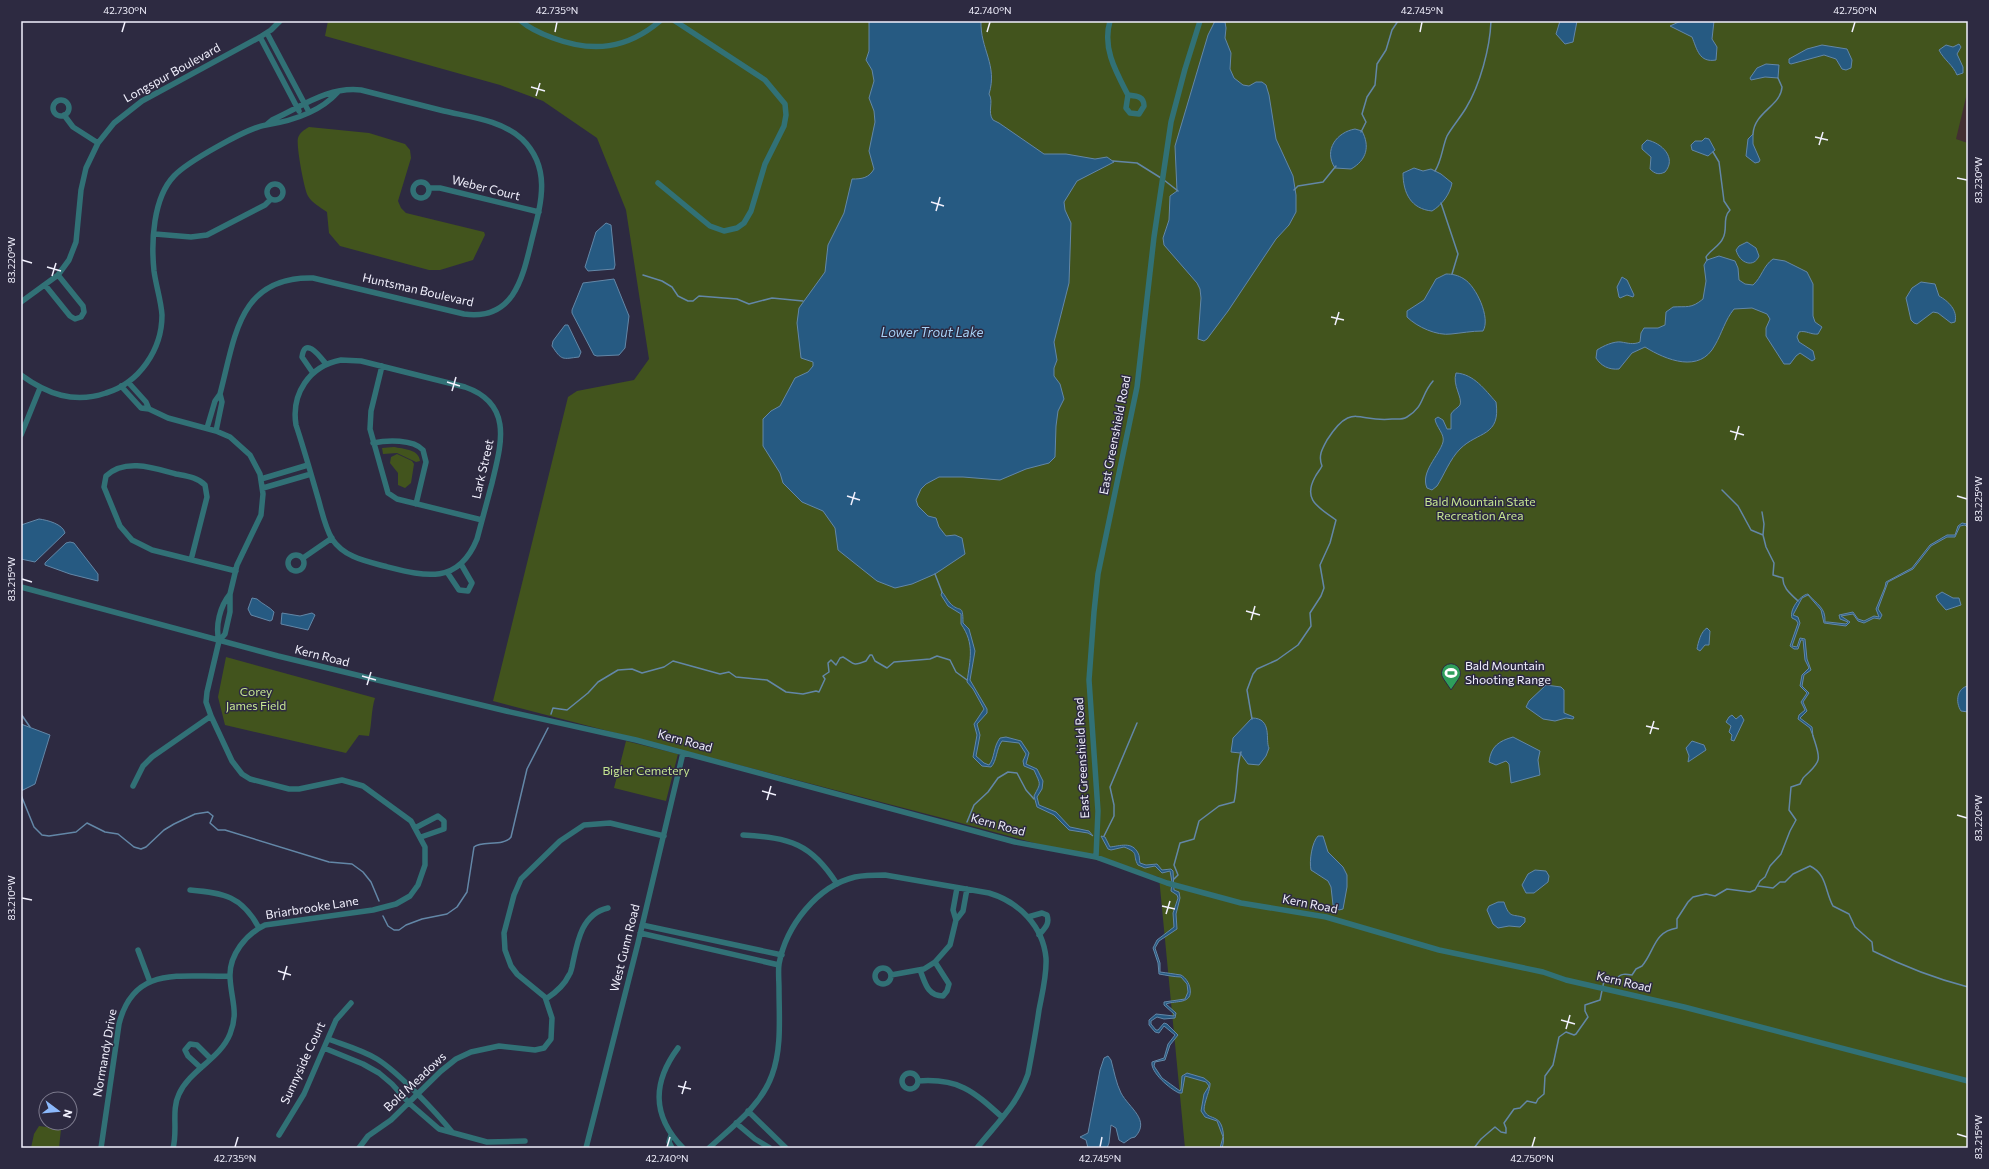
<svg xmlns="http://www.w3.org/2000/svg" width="1989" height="1169" font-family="Commissioner,sans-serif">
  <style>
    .education { fill: #432f32 }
    .green { fill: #42541d }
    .water { fill: #265a82; stroke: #6387a7 }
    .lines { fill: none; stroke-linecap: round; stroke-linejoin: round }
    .stream { stroke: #6387a7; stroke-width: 1.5 }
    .minor { stroke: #317176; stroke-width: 5.5 }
    .ticks { fill: none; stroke: #f1f0fd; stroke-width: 1.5 }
    .labels { text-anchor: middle; stroke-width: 3; stroke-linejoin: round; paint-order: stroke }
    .street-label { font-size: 12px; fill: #f1f0fd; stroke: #2d2a41 }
    .park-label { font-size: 12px; fill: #c6e691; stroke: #2d2a41 }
    .poi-label { font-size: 12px; fill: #f1f0fd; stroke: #2d2a41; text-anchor: start }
    .water-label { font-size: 13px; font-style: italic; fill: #a6d1f6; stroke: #2d2a41 }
    .neatline { fill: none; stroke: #f1f0fd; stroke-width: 1.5 }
    .ticks-label { font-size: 10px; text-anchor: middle; fill: #f1f0fd }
  </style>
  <rect width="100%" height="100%" fill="#2d2a41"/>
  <path class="education" d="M1968,89V143L1955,139Z"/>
  <path class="green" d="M328,21H1968V89L1956,139L1968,143V1148H1185L1159,877L946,819L493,701L568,397L577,391L634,380L649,359L626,210L597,138L543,101L500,85L325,36Z
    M309,127L369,133L405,144L410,150L411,158L398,201L401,208L406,213L484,232L485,235L473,260L440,270H429L340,246L329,233L327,212C320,207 312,203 308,196C304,189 296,145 298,138C300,132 304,130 309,127Z
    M394,447C403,449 419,449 420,461L416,462L397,453L383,454L382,448Z
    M397,454L412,461L414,464L411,483L405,488L398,485V473L390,463L391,457Z
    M226,657L375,698C371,711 372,723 369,736L359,735L346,753L225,725L218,697Z
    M626,741L678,754L666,801L614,788Z
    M39,1126L61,1129L59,1148H31L34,1134Z"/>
  <path class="water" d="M869,21H981C980,49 998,65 989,94C994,102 987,112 993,120L999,123L1044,154H1066L1095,159L1107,157L1114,162L1077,181L1064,202L1065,210L1071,223L1069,283L1054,342L1057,360L1054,368V376L1060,384L1064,399L1058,411L1056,426L1055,457L1049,463L1026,469L1000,480L963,477H939L926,484L921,489L916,500L918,506L928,516L936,518L939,527L946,536L955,535L962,538L965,554L935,574L912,584L895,588L877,581L838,550L835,528L823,511L802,502L783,483L780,473L763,446V419L771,411L780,406L795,378L808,372L813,366V362L801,358L797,323L799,308L825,272L828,245L844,213L852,179C862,179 869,178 874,169L869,151L875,122L874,111L869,98L874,81L872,70L866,60L869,51Z
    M1215,21L1225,22L1226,28L1225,38L1231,53L1230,69L1234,78L1243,85L1249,86L1256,82H1262L1266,85L1269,95L1276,139L1293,176L1296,195V212L1289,225L1276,239L1228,311L1207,339L1204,341L1198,339L1201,298L1200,289L1197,283L1164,245L1163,238L1169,220L1170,196L1177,191L1175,146L1208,35Z
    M1560,21H1577L1573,42L1565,44L1556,34Z
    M1681,21H1714L1712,39L1717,47L1716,60C1699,63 1697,49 1692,37L1670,26Z
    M1959,44L1961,47L1957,54L1963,67V73L1957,75C1953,65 1944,60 1939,50L1946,45L1953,47Z
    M1822,45L1847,49L1852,60L1851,68L1846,70L1842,69L1836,59L1824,55L1791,64L1789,63V59L1807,49Z
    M1766,64L1779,65L1778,78L1765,77L1751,80L1750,78L1757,68Z
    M1355,129L1362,131C1370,146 1367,160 1351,169L1335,168C1323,150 1337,132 1355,129Z
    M1753,134V144L1760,160L1759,162L1755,163L1746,156L1748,139Z
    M1705,138L1709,139L1715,150L1708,156L1692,150L1691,145L1695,141H1702Z
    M1647,140C1662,143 1677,158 1665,172C1659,175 1655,174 1650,169L1651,157L1642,149V145Z
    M1414,168L1423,171L1431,169L1441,174L1452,183C1450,194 1442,205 1432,211C1411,209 1403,193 1403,173Z
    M606,223L611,225L615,265L614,269L588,271L585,267L596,232Z
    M1747,242L1756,248L1759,256C1754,268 1740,264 1736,250L1739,246Z
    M1719,256L1735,261L1738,268L1739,280L1745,284L1753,285C1762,277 1763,266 1773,259L1785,261L1807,272L1813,284V316L1815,322L1822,327L1818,334C1811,335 1806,330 1799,332L1797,337L1799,342L1813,351L1815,359L1812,361L1800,353L1796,356L1790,364H1784L1766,336V328L1770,319L1767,314L1752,308L1734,309C1725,320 1722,333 1715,345C1700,374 1666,360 1645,347L1632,353L1619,369C1609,370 1601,366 1596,358L1597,350C1603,346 1614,341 1621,342C1628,343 1633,345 1640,342L1641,333L1644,328H1658L1665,325L1666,312L1673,307C1687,306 1691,309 1703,299L1706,281L1704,265L1707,260Z
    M1446,274C1452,274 1458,275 1464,279C1476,286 1491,318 1483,331C1471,331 1462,333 1451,334C1437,336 1417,327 1407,317V311L1424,300L1436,279Z
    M1622,277L1627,280L1634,295L1633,297L1627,295L1620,298L1619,297L1617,287Z
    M614,279L629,316L625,348L619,355L597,356L594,355L572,313V310L583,283Z
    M1921,282L1935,284L1939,296C1948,301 1958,310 1955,322L1951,323L1938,313L1933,312L1917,324L1914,323L1911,320L1906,298L1912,288Z
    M565,325H568L581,352L579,357C562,359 562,361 552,346L553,341Z
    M1456,373C1474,374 1485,390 1496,402C1501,437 1478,431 1460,449C1450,459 1444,475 1437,486L1432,490L1427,488C1420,472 1439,456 1443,442C1445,434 1436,427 1435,419L1438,417L1443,420L1447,429H1451V414C1453,410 1458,408 1460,405C1463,398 1452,385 1456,373Z
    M39,519C47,520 63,524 65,533L35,562L21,559V525Z
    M1962,523L1967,524L1968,528L1965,525L1960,526L1955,537H1947L1931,546L1913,569L1888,582L1878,609L1882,615L1880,619L1874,618L1864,623L1858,621L1853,614L1841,616L1850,622L1846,626L1824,623L1821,610L1808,595L1802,598L1793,615L1798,617L1800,623L1792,646L1797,647L1800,638L1805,639L1807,659L1811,670L1804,675L1802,686L1809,693L1803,702L1807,711L1800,718L1812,727L1813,736L1810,728L1798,719L1799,715L1805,710L1801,702L1807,693L1800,686L1802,675L1809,668L1805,660L1803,640H1801L1798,649H1794L1790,646L1798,623L1796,620L1792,618C1789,610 1800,595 1808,594C1816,604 1826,607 1825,622H1828L1846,624L1848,622L1840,619L1839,615L1853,612L1858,619L1864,621L1874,616L1879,617L1876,609L1885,587L1886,582L1912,568L1930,545L1947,535H1955L1958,526Z
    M70,542L74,543L98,574V581L70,574L45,565V563L66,543Z
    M942,592C945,595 947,600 950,603C960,614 963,602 963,623L969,629L975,651L970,680L987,709V713L977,724L980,735L976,756L984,763L989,765C995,758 993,747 1000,738L1006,737L1021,741L1029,753L1026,764L1037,769L1043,781L1042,789L1037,797L1039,805L1056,812L1070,827L1089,831L1093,836L1088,833L1069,830L1054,815L1037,807L1034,796C1041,782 1041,786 1034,770L1024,766L1023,761L1026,754L1019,743L1002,741C996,749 997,761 991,767L982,766L973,757L977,735L974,724L984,709L973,689L967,682C970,659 975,644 961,624V614L948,606L941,595Z
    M1942,592L1953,598H1959L1961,605L1946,610L1938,601L1936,596Z
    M252,598L257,599C262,604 270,607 274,612L272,620L270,621L251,615L248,609Z
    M282,613L300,616L312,613L315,615L308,630L281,624Z
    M1707,628L1710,631L1709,645H1705L1700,651L1697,649C1698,643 1701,631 1707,628Z
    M1546,685L1561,687L1564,690V713L1574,717L1573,719L1566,718L1555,721L1543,719L1526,707L1529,701Z
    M1968,686V712L1961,711C1955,702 1957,688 1968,686Z
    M1732,715L1736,719L1741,715L1744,720L1734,741L1731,740L1732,735L1729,732L1731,726L1726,722L1729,717Z
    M1252,718C1273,718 1265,741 1269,748L1266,756L1259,765L1248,764L1240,753L1231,752L1233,738Z
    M21,724L50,735L35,784L21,791Z
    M1513,737L1540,751L1538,760L1540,775L1511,783L1509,764L1506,761L1496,765L1489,762C1491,746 1499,741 1513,737Z
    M1692,741L1704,745L1706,750L1688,762L1689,756L1686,748Z
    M1101,836L1105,837L1110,847C1120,846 1132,841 1138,853C1140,856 1139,860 1140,863L1146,865L1157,864L1162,870L1171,869L1173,871L1174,890L1179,892L1180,898L1176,914L1177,929L1159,941L1155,948L1160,963V972C1168,973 1174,974 1181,975C1186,978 1189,983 1190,988C1193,1005 1176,1000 1166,1004L1176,1013L1175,1018L1164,1019L1157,1017L1151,1021V1024L1156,1030H1158L1164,1023L1167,1024L1178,1035L1170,1045L1165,1060L1155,1062L1154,1066L1162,1078L1180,1091L1181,1089L1182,1076L1187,1073L1204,1078L1210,1083C1211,1088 1204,1102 1204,1110C1207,1117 1211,1116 1216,1119C1224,1122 1225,1141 1222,1148H1220L1223,1137L1217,1121L1205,1117L1201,1111L1204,1094L1209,1086L1206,1082L1185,1076L1182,1093H1179C1170,1089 1150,1072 1152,1062L1164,1058L1168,1044L1175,1035L1164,1026L1159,1033L1155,1032L1149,1025V1020L1156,1014L1174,1016V1014L1164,1005V1002L1185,999L1188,992L1187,984L1181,977C1175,977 1165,975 1159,974L1158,963L1153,948L1157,940L1174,927L1173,913L1178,898L1177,895L1171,891L1172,882L1170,871L1162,873L1155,866L1145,868L1138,865C1132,855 1140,853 1124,847L1111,850L1108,849Z
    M1318,836H1323L1328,852L1343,867L1347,875V887L1343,909L1339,910L1333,905L1331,887L1328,881L1311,870C1309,861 1312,842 1318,836Z
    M1535,870L1546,871L1549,876L1548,882L1534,893H1526L1522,885L1528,874Z
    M1498,902H1504C1510,920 1513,913 1525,918V922L1520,927L1509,926L1498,928L1493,924L1487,910L1489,906Z
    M1108,1056L1111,1060C1114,1071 1116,1083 1121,1093C1129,1108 1151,1120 1135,1137L1131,1138L1124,1143L1119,1140L1116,1128L1111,1125L1109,1143L1107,1148H1088L1086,1140L1080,1137L1088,1133L1100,1070L1104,1058Z"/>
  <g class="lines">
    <path class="stream" d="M1361,132L1366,122L1362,114L1367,97L1375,85L1377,64L1386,50L1392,30L1398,21
      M1753,134C1754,112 1781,106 1782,87L1778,78
      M1113,161L1137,163L1161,178
      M1435,171C1442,160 1442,148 1447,136C1452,127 1460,118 1466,108C1480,85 1490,48 1491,21
      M1164,180L1178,191
      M1294,190L1298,186L1323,182L1336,166
      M1441,203L1458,254L1452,274
      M1707,260L1706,257C1710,250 1720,246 1723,238C1728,229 1722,218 1730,210L1724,201L1719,162L1713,152
      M643,275L662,281L672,287L678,296L688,301H693L699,296L737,299L749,304L772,298L803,301
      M1722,490L1738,506L1751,530L1763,535
      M1762,512L1764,524L1763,535L1766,547L1774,563L1773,575L1783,578C1782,588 1792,595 1798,601
      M935,574L942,592
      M21,714L30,727
      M551,714L553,708L567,710L588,693L598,682L618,670L632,669L642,673L664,667L673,661L720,674L729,672L736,677L767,680L786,692L803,694L816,691L819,692L825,679L823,676L829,672L828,663L831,660L836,665L840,658L843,657C854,663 851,667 866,661L870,655H872L875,661L887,668L894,662L930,659L937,656L950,660L956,672L967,680
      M1252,719L1247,690L1253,674L1257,669L1277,660L1298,645L1311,626L1310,613L1321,596L1324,588L1320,565L1330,543L1336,520C1320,508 1302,501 1315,477C1317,473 1320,470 1322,466C1318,456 1322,449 1327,440C1352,401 1358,423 1392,419C1397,419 1402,420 1407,417C1425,406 1420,396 1433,381
      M21,795L34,827L42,835L49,836L76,832L87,823L105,832L118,834L134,847L141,849L146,847L164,830L174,824L195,814L208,812L213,816L210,823L218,830H225L329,862L352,864L363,872L371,882L379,901
      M967,822L974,805L988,792L998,778L1008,772L1017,773L1026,790L1034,799
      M1104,836L1114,816V805L1110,787L1137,723
      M1174,879L1178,875L1174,865L1180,843L1194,839L1199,821L1219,806L1234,802C1238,785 1236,768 1241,752
      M1758,886L1773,888L1780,882H1785L1793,874L1810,866C1827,874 1825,892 1833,906L1849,914L1855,927L1872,942L1873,951C1901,965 1937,979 1968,987
      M383,916L388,926L394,930H399L406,925L422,919L447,914L457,907L467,892L474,847C481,840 504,847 511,837L527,769L548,728
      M1474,1148L1481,1139L1495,1127L1501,1132L1506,1133V1128L1504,1123L1514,1109L1520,1108L1527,1101L1536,1103L1538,1099L1544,1094L1545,1076L1553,1065L1559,1037L1566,1032L1574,1035L1576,1034L1588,1017L1585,1011V1005L1600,1000L1604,981L1609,979H1617C1620,973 1626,974 1632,975L1636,969L1642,966C1655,951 1653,932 1677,928V919L1688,902L1693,897L1706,894L1715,896L1727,889L1750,892L1755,890L1760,881L1765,877L1770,866L1781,854L1790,831L1796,820L1789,810L1791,787L1800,784C1802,781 1802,778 1805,776C1823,760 1820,758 1813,736"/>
    <path class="minor" d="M521,21C530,29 542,34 553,38C593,53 627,49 660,21
      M1110,21C1102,48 1116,72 1128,95
      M267,33L309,112
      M260,37L299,111
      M1128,95C1136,96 1144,96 1144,106L1139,114L1130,113L1126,108Z
      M53 108a8 8 0 1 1 16 0a8 8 0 1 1-16 0Z
      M64,115L73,127L98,143
      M413 190a8 8 0 1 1 16 0a8 8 0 1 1-16 0Z
      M658,183L710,226L724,231L737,228L744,223L751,211L765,164L784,126L786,115L785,104L765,80L675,21
      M267 192a8 8 0 1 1 16 0a8 8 0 1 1-16 0Z
      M429,188H440L539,212
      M155,234L191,237L207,235L265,205L271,199
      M45,285L70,316L75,319L81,317L84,312L83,306L58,275
      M21,302L58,275L69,260L76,242L81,190L86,168L98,143L114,123L142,101L260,37L271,30L280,21
      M341,360L361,361L465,387C514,404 501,445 492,483C487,502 482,520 477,539C458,586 424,576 384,566C365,561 344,557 332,539C325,527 322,512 318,498C311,474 304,449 296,425C291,394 309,366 341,360Z
      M382,366L371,411L370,429L388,493L397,499L482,520
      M313,373L302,357C305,335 321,358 326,364
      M21,375C47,394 74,404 106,393C139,383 162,350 162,315C161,300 156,286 154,271C151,242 153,198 174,176C187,162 247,128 266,125C292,121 320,112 338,92
      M128,382L146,402L149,409
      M121,386L141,408L149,409L168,418L216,431L230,437L250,455L260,474L263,494L261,515L237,565L230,594V612L225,634L219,641L207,692L206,702L211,716L232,761L242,774L250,779L289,789H299L342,780L363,786L411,821L425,847V865L418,885L410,896L396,904L373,910L265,925C246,934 229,955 230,977C231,1000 239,1012 230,1034C220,1059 190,1070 179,1094C171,1110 178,1131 173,1148
      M207,428L215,401L220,394C235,338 238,276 313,278L464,314C515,321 523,276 532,239C541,204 552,168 522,139C501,120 470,117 444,111C416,104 389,97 361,90C329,86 301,107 272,120L266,125
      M216,431L222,402L220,394
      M21,435L40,388
      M373,443C387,440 413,439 423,450L426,462L416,504
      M261,479L308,465
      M263,488L311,474
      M288 563a8 8 0 1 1 16 0a8 8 0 1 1-16 0Z
      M303,558L332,538
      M191,560L207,497L205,485C197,477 186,476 176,474C154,468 125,458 106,476L104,487L120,526L132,540L152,550L236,571
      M447,572L459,590L468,591L472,583L461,564
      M21,587L278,656L506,711L636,740L1015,842L1096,857L1167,883L1241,903L1326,917L1439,950L1543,972L1566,980L1684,1007L1968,1081
      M219,641C215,626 220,606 230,594
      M133,786L143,766L152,757L211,716
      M415,828L438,816L444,821V829L421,837
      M743,835C790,838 811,843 837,884
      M1096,857L1098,811L1089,680L1094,612L1098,574L1137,387L1154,237L1171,122L1185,69L1200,21
      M190,890C224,893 242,896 259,928
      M1028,917L1042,913L1047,915C1050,924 1045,928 1039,935
      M956,920L953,910L957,888
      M642,925L782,955
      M640,933L779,965
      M138,950L150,982
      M875 976a8 8 0 1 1 16 0a8 8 0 1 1-16 0Z
      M920,970C925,982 927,996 943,996L947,991L949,984L935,962
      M891,975L924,969L935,962L943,953L950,945L956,920L963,911L967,889
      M546,999C555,993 564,986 569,975C571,973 571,970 572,967C577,943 581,914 608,908
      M328,1039C344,1045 362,1050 377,1059C398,1072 436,1112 452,1132
      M324,1048L363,1064L379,1073L392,1084L409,1103L439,1129L487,1142L525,1141
      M678,1048C652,1083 652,1116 683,1148
      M201,1068L188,1056L185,1050L190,1044L197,1045L210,1058
      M902 1081a8 8 0 1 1 16 0a8 8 0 1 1-16 0Z
      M918,1081C959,1078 973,1091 1002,1117
      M748,1111L786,1148
      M736,1123L755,1139L770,1148
      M279,1135L304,1094L336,1020L351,1003
      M671,1135L669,1142L672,1148
      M101,1148L119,1024C134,964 182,978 230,976
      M359,1148L368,1136L391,1120L441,1071L456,1059L471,1052L499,1046L535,1050L544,1048L551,1039L552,1018L545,997L517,974L511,966L505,950L504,933L514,895L521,879L560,841L584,825L610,823L664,836
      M586,1148L638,943L683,753
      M709,1148C732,1127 761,1106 772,1075C782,1048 779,1017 779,988C779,981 778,972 779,964C786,926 817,886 855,877C865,875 875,875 885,875L989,893C1019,902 1043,926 1046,958C1047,975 1042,994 1039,1010C1036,1031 1032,1053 1028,1074C1018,1104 996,1124 977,1148"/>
  </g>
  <path class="ticks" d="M122,32L125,22M555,32L557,22M987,32L990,22M1420,32L1422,22M1852,32L1855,22M531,87L545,91M536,96L540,83M1815,137L1828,140M1819,145L1823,132M1957,178L1967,180M931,202L944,206M936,211L940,197M22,260L32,263M47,267L61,271M52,276L56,263M1331,317L1344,320M1335,325L1339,312M447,382L460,386M452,391L456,377M1730,431L1744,435M1735,440L1739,426M847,496L860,500M1957,496L1967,499M851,505L855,492M22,579L32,582M1246,611L1260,615M1251,620L1255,606M362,676L376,680M367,685L371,672M1646,726L1659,729M1650,734L1654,721M762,791L776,795M767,800L771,786M1957,815L1967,818M22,898L32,900M1162,906L1175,909M1166,914L1170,901M278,971L291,975M283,980L287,966M1561,1020L1575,1024M1566,1029L1570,1015M678,1086L691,1089M682,1094L686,1081M1957,1134L1967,1137M235,1147L238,1137M667,1147L670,1137M1100,1147L1102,1137M1532,1147L1535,1137"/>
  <defs>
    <g id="stadium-pin" transform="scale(1)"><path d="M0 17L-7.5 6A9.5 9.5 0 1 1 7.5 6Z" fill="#2e9e5b" stroke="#2d2a41"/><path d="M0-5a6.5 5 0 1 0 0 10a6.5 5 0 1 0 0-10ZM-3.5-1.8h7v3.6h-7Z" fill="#fff"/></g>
  </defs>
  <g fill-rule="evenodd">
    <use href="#stadium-pin" x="1451" y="673"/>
  </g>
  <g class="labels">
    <g class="street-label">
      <text transform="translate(172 73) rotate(-29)" y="4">Longspur Boulevard</text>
      <text transform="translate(486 188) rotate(14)" y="4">Weber Court</text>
      <text transform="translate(418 290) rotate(13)" y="4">Huntsman Boulevard</text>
      <text transform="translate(1115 435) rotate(-79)" y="4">East Greenshield Road</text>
      <text transform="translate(483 469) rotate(-77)" y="4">Lark Street</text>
      <text transform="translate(322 656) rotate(14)" y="4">Kern Road</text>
      <text transform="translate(685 741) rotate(15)" y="4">Kern Road</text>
      <text transform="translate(1082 758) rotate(-93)" y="4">East Greenshield Road</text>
      <text transform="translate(998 825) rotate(15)" y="4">Kern Road</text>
      <text transform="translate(1310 904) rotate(11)" y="4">Kern Road</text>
      <text transform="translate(312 908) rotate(-9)" y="4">Briarbrooke Lane</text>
      <text transform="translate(625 948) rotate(-76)" y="4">West Gunn Road</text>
      <text transform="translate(1624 982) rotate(13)" y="4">Kern Road</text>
      <text transform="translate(105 1053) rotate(-80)" y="4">Normandy Drive</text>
      <text transform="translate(303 1063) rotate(-65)" y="4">Sunnyside Court</text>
      <text transform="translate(415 1082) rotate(-43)" y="4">Bold Meadows</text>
    </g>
    <g class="park-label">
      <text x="1480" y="506">Bald Mountain State<tspan x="1480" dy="14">Recreation Area</tspan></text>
      <text x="256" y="696">Corey<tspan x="256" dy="14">James Field</tspan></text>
      <text x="646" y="775">Bigler Cemetery</text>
    </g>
    <g class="poi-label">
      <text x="1465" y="670">Bald Mountain<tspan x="1465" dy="14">Shooting Range</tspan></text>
    </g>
    <g class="water-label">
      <text x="932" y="337">Lower Trout Lake</text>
    </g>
  </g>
  <rect width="1989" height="1169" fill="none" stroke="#2d2a41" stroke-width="44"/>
  <g transform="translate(58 1111) rotate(106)"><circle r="19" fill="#2d2a41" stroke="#7b798c"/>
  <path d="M0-3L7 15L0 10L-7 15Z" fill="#8cb9fc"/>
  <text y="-6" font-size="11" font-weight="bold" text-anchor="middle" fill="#f1f0fd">N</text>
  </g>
  <rect x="22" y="22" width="1945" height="1125" class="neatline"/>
  <g class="ticks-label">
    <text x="125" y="14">42.730°N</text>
    <text x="557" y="14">42.735°N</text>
    <text x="990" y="14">42.740°N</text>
    <text x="1422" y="14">42.745°N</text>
    <text x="1855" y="14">42.750°N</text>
    <text transform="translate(1978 180) rotate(-90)" y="4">83.230°W</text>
    <text transform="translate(11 260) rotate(-90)" y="4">83.220°W</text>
    <text transform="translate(1978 499) rotate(-90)" y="4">83.225°W</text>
    <text transform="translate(11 579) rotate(-90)" y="4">83.215°W</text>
    <text transform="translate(1978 818) rotate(-90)" y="4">83.220°W</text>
    <text transform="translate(11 898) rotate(-90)" y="4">83.210°W</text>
    <text transform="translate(1978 1137) rotate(-90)" y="4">83.215°W</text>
    <text x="235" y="1162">42.735°N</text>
    <text x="667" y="1162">42.740°N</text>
    <text x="1100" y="1162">42.745°N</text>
    <text x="1532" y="1162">42.750°N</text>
  </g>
</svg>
